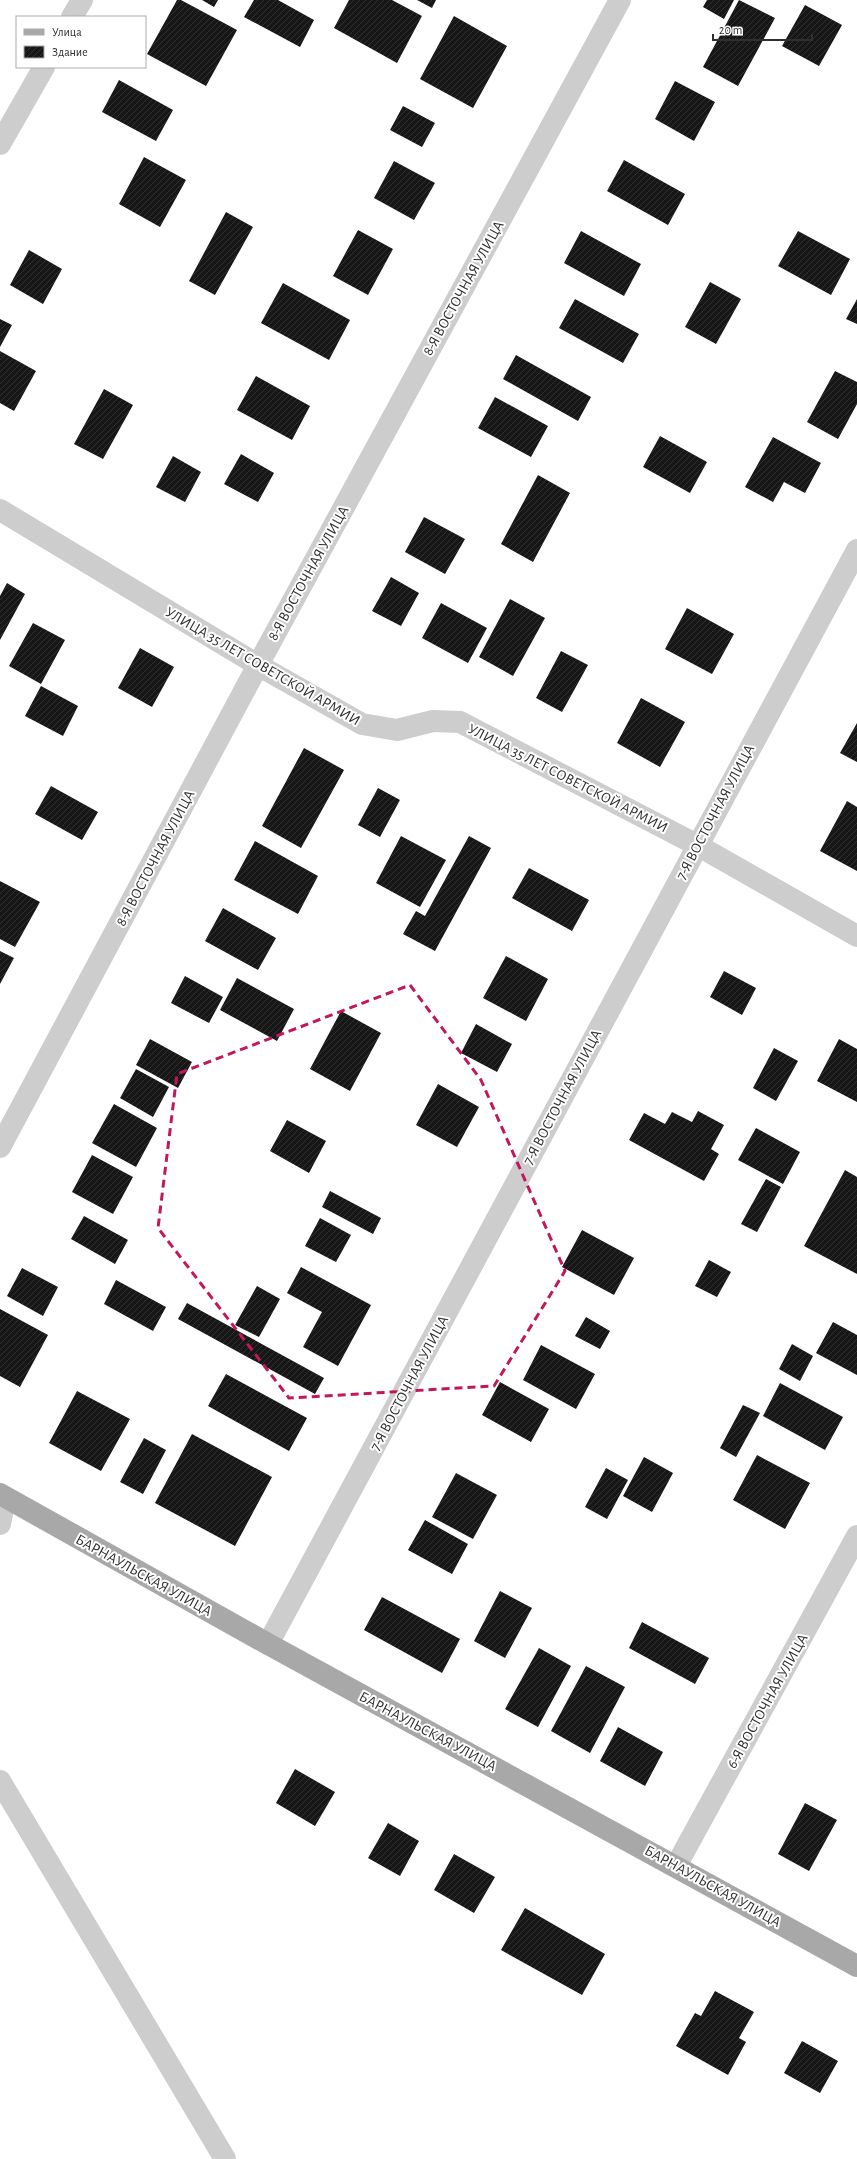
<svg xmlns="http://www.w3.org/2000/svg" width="857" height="2159" font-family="'Alegreya Sans',sans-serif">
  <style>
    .building { fill: url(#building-hatch) }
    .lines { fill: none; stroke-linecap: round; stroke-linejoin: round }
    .minor { stroke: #cdcdcd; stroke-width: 22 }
    .major { stroke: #a8a8a8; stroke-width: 22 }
    .marked { fill: none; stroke: #c2185b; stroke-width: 3; stroke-dasharray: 8 5; stroke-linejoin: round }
    .labels { text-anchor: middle; stroke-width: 4; stroke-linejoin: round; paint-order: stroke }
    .street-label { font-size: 15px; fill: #303030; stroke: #fff }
  </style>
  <defs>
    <pattern id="building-hatch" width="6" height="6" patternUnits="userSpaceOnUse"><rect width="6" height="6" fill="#171717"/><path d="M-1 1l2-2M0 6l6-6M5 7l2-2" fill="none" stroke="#303030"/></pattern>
  </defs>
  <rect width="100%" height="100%" fill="#fff"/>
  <path class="building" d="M177,0H181L237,30L206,86L147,54Z
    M202,0H218L214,7Z
    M254,0H278L314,20L300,47L244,17Z
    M349,0H392L422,16L397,63L334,28Z
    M417,0H436L432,8Z
    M707,0H734L724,19L703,7Z
    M739,0L775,18L738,86L703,67Z
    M805,5L842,25L819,66L782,46Z
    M454,16L507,46L473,108L420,79Z
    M119,80L173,110L156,141L102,112Z
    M675,81L715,102L694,141L655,119Z
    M403,106L435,123L422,147L390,130Z
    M144,157L186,180L160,227L119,204Z
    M624,160L685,194L668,225L607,191Z
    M394,161L435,183L414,220L374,198Z
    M226,212L253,227L215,295L189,281Z
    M358,230L393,249L368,295L333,276Z
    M581,231L641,264L624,296L564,263Z
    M798,231L850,259L831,295L778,266Z
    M29,250L62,269L43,304L10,285Z
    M710,282L741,299L716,344L685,327Z
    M283,283L350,320L329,360L261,323Z
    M575,299L639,334L623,363L559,328Z
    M857,299V324L846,319Z
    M0,319L12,325L0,347Z
    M0,351L36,371L14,411L0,403Z
    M516,355L591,397L578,421L503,379Z
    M835,371L857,382V404L838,439L807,422Z
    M256,376L310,406L292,440L237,410Z
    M104,389L133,405L103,459L74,444Z
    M495,397L548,426L531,457L478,428Z
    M660,436L707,462L690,493L643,467Z
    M773,437L821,463L805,493L784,482L773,502L745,487Z
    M241,454L274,473L258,502L224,484Z
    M173,456L201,472L185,502L156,487Z
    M538,475L570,493L533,562L501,544Z
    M424,517L465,539L445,574L405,552Z
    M391,577L419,593L401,626L372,611Z
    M7,583L25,594L0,640V596Z
    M510,599L545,618L513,676L479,657Z
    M441,603L487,628L468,663L422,638Z
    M687,608L734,634L712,674L665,649Z
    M33,623L65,640L41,684L9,666Z
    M140,648L174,667L152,707L118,688Z
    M561,651L588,665L562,712L536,698Z
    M41,686L78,706L63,736L25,716Z
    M641,698L685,722L660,767L617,743Z
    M857,723V762L840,753Z
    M304,748L344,770L301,848L262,826Z
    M51,786L98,812L82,840L35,814Z
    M378,788L400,800L380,837L358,825Z
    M847,801L857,807V871L820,851Z
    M401,836L446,860L420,907L376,883Z
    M469,836L491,848L435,951L403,934L416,911L425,916Z
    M255,841L318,876L298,914L234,880Z
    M529,868L589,900L572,931L512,898Z
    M0,881L40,902L15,947L0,939Z
    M223,908L276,938L258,970L205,941Z
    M0,951L14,958L0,984Z
    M506,956L548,979L526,1021L483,998Z
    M724,971L756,988L742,1015L710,997Z
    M185,976L223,997L209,1023L171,1003Z
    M237,978L294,1009L277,1041L220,1010Z
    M341,1011L381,1033L350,1091L310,1069Z
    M476,1024L512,1044L497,1072L461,1053Z
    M150,1039L192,1062L178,1088L136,1065Z
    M839,1039L857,1049V1102L817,1081Z
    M774,1048L798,1061L776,1101L753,1088Z
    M136,1069L169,1087L153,1117L120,1098Z
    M438,1084L479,1107L457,1147L416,1125Z
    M114,1104L157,1128L136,1167L92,1143Z
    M698,1111L724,1125L711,1149L719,1154L704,1181L629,1140L644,1113L665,1124L672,1112L692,1122Z
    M287,1120L326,1141L309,1173L270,1151Z
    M756,1128L800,1152L783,1184L738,1160Z
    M92,1155L133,1177L113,1214L72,1192Z
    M845,1170L857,1177V1274L804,1246Z
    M766,1179L781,1187L757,1232L741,1224Z
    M330,1191L381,1218L373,1234L322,1207Z
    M84,1216L128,1240L115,1264L71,1239Z
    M320,1218L351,1235L336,1262L305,1246Z
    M582,1230L634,1258L614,1295L562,1267Z
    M709,1260L731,1272L717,1297L695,1286Z
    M301,1267L371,1305L338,1366L303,1347L322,1312L287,1293Z
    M22,1268L58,1287L43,1316L7,1296Z
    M116,1280L166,1307L153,1331L104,1304Z
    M257,1286L280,1299L259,1337L235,1325Z
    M187,1303L324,1378L315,1394L178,1319Z
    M0,1309L48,1335L20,1387L0,1376Z
    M586,1317L610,1331L600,1349L575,1336Z
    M833,1322L857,1335V1375L816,1353Z
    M792,1344L813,1356L800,1381L779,1369Z
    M541,1345L595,1374L576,1409L523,1380Z
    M226,1374L307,1418L289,1451L208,1406Z
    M500,1382L549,1409L531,1442L482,1415Z
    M780,1383L843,1417L825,1450L763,1416Z
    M77,1391L130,1419L101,1471L49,1443Z
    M743,1405L760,1413L736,1457L720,1448Z
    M192,1434L272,1477L235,1546L155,1503Z
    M144,1438L166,1450L143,1494L120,1482Z
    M757,1455L810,1483L785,1529L733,1500Z
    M644,1457L673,1473L652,1512L623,1496Z
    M606,1468L628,1480L607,1519L585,1507Z
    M456,1473L497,1495L473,1539L432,1517Z
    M425,1520L468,1544L452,1574L408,1550Z
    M500,1591L532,1608L505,1658L474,1641Z
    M382,1597L460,1639L442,1673L364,1630Z
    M642,1622L709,1658L695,1684L629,1648Z
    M539,1648L571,1666L538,1727L505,1709Z
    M586,1666L625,1687L590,1753L551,1731Z
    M618,1727L663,1752L645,1786L600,1761Z
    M295,1769L335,1792L315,1826L276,1803Z
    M805,1803L837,1820L809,1871L778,1854Z
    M388,1823L419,1841L400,1876L368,1858Z
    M454,1854L495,1877L474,1913L434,1890Z
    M525,1908L605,1954L582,1995L501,1950Z
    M715,1991L754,2012L739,2038L746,2042L728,2075L676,2046L695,2013L701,2016Z
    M802,2041L838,2061L820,2093L784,2073Z"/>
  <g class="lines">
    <path class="minor" d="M72,17L82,0
      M0,144L44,67
      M0,510L258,665L362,724L397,730L433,721L460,722L697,845L857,936
      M0,1147L258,665L620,0
      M0,1524L5,1498
      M268,1644L857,550
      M0,1781L225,2159
      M676,1866L857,1536"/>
    <path class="major" d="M0,1494L268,1644L857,1966"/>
  </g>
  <path class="marked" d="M410,985L481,1080L565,1271L494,1386L289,1398L158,1228L177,1074Z"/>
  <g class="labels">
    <g class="street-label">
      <text transform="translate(463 288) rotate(-61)" y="5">8-Я ВОСТОЧНАЯ УЛИЦА</text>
      <text transform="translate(308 573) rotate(-61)" y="5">8-Я ВОСТОЧНАЯ УЛИЦА</text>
      <text transform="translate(263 666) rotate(30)" y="5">УЛИЦА 35 ЛЕТ СОВЕТСКОЙ АРМИИ</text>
      <text transform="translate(568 778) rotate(27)" y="5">УЛИЦА 35 ЛЕТ СОВЕТСКОЙ АРМИИ</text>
      <text transform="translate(715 812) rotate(-62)" y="5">7-Я ВОСТОЧНАЯ УЛИЦА</text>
      <text transform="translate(155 858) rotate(-62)" y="5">8-Я ВОСТОЧНАЯ УЛИЦА</text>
      <text transform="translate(562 1097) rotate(-62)" y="5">7-Я ВОСТОЧНАЯ УЛИЦА</text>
      <text transform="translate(409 1383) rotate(-62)" y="5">7-Я ВОСТОЧНАЯ УЛИЦА</text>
      <text transform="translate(144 1575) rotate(29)" y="5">БАРНАУЛЬСКАЯ УЛИЦА</text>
      <text transform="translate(767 1701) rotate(-61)" y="5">6-Я ВОСТОЧНАЯ УЛИЦА</text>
      <text transform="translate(428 1731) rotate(28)" y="5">БАРНАУЛЬСКАЯ УЛИЦА</text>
      <text transform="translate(713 1886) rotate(29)" y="5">БАРНАУЛЬСКАЯ УЛИЦА</text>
    </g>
  </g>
  <rect x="16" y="16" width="130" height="52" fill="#ffffff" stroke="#acacac"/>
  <rect x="24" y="29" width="20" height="6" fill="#a8a8a8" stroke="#acacac"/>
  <text x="52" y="36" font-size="12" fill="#303030">Улица</text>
  <rect x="24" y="46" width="20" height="12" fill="url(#building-hatch)" stroke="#acacac"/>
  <text x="52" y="56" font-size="12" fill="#303030">Здание</text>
  <path d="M713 34v6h99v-6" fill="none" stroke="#303030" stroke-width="2"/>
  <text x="719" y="34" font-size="12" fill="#303030" stroke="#ffffff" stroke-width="3" paint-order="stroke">20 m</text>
</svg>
